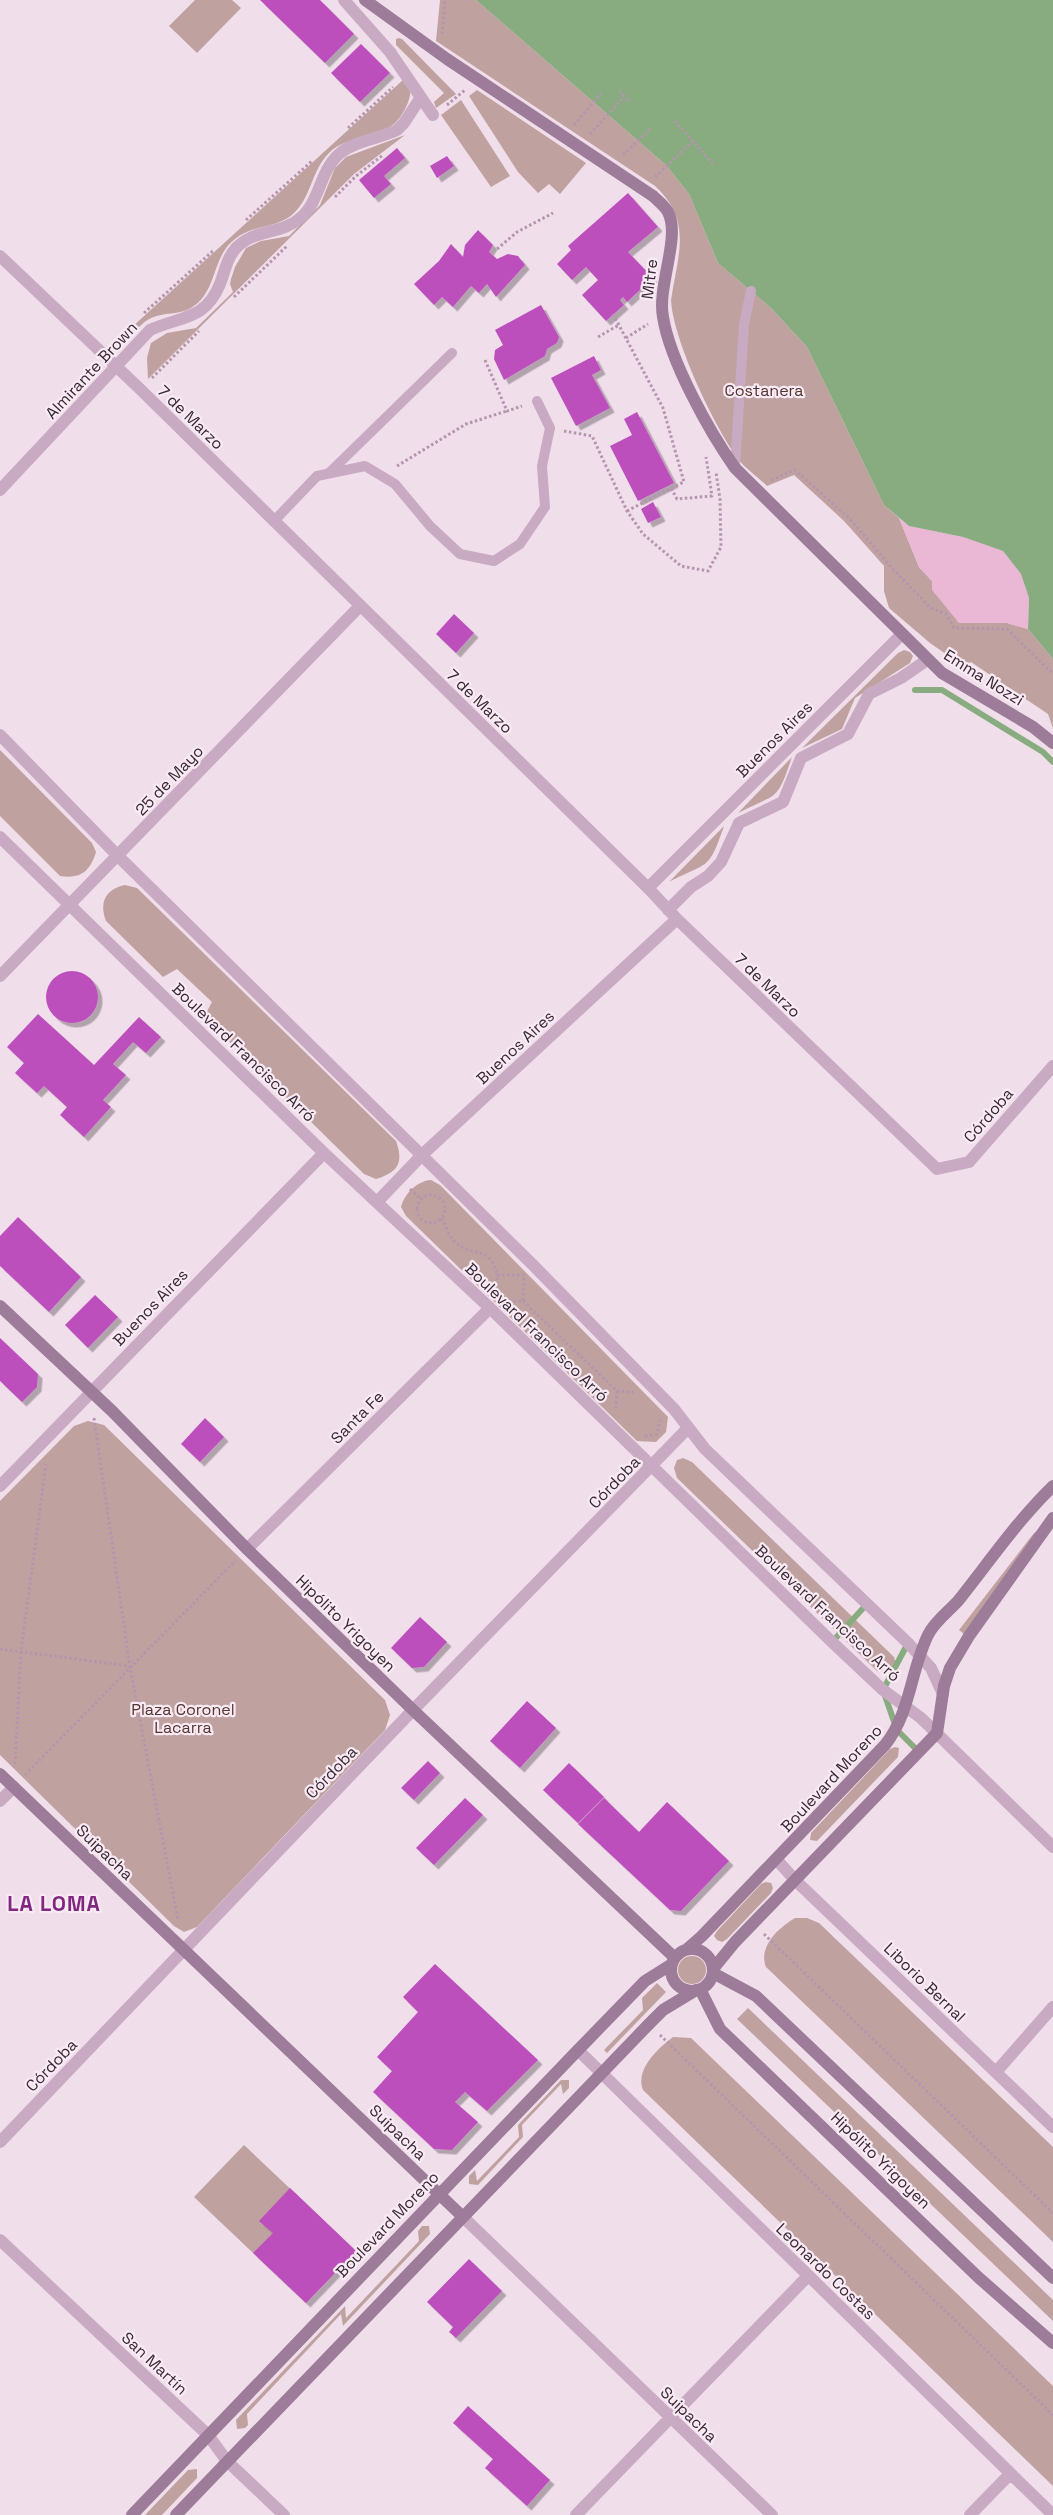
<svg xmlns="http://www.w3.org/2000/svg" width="1053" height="2515" font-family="'Space Grotesk',sans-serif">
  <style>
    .green { fill: #bfa29f }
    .sand { fill: #eab7d4 }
    .water { fill: #88ac7f }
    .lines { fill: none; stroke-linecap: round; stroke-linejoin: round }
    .stream { stroke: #88ac7f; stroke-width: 6 }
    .building { fill: #bd4fbd; filter: url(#shadow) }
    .path { stroke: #b495ae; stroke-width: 3; stroke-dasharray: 2.5 2.5; stroke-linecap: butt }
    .lane { stroke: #c8abc2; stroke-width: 10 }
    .street { stroke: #c8abc2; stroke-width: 12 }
    .secondary { stroke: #9c7c98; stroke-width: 12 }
    .labels { text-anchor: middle; stroke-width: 4.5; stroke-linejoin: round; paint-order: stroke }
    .street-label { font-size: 16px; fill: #362935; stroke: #f9eaf4 }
    .park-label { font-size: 16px; fill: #53342f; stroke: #f9eaf4 }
    .district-label { font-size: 21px; font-weight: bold; letter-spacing: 1px; fill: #80287f; stroke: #f9eaf4 }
  </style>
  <defs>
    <filter id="shadow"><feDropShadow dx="4.5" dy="4.5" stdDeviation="0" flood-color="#0004"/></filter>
  </defs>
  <rect width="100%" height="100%" fill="#f1deeb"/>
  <path class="green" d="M195,0H232L241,8L197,53L169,26Z
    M440,0H476L667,166L689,194L718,263L771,308L807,347L884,505L899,518L919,567L932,581L959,623H1007L1028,629L1053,659V728L1048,714L971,662L963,666L930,643L889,608L884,591V566L844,521L794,475L767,486C758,477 746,469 738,459C714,426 673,340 671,300C678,254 693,221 655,186L436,41Z
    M399,38L402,39L456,94L436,108L434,102L444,93L396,45V39Z
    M404,79C406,82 409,86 410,89C412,99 402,117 395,123C378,139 348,135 330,152C312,169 312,194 296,211C280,229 253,224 235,239C211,257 218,292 191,308C179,315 164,312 151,318C139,324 135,335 120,338Z
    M477,90L586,163L560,194L549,184L538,193L518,172L469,96Z
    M461,100L510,176L491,187L441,115Z
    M405,135L354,174L148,379L147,358L151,343L167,333L196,328L233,292L230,284L231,279L235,267L246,248L261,241L289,236L320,205L335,168L346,157Z
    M904,650L910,652L913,656L910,663L855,698L842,729L802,748L898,653Z
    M0,750L92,843L96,852C90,872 80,879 60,876L0,816Z
    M792,757C776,804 778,792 738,813Z
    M724,826C708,872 709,861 669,882Z
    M125,885L137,888L396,1141C404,1163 398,1172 376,1179L364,1174L204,1017L212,1002L177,969L163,977L106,921C99,903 105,889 125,885Z
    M431,1180L440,1185L668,1417L666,1432L656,1442L637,1441L406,1216L401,1207C405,1193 417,1181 431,1180Z
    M88,1421L104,1425L385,1700L390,1715L385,1730L197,1927L184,1932L174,1926L0,1755V1501L74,1426Z
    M683,1458L692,1462L894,1657L896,1664L892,1671L885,1673L877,1671L677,1478L674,1468L677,1460Z
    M1038,1531L964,1634L959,1630L1034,1533Z
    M895,1747L899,1748L898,1757L817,1841L810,1840L811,1833L890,1749Z
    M766,1882L771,1883L773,1888L771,1893L727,1939L722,1942L717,1940L714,1936L717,1931L761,1884Z
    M795,1918H807L819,1923L1053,2147V2242L766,1967C758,1947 778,1928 795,1918Z
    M678 1970a14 14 0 1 1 28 0a14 14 0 1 1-28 0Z
    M657,1983L666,1992L607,2053L604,2050L643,2010L642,1998Z
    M748,2008L1053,2300V2321L737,2019Z
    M673,2037L691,2038L1053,2386V2486L643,2090C635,2070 657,2049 673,2037Z
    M561,2080H569V2088L563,2094L561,2084L522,2125L523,2137L478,2185L469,2184V2176L475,2170L477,2181L519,2137L518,2125Z
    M244,2145L356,2251L306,2303L194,2197Z
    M422,2226H429L430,2234L343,2326L341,2314L247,2414L248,2425L245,2428L237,2429L236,2420L345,2306L346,2318L419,2241L418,2231Z
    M197,2469V2478L162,2515H145L188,2470Z"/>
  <path class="sand" d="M899,518L909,526L963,537L1003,551L1021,574L1029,598L1028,629L1007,623H959L932,590V581L919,567Z"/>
  <path class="water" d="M476,0H1053V659L1028,629L1029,598L1021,574L1003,551L963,537L909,526L884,505L807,347L771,308L718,263L689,194L667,166Z"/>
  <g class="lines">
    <path class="stream" d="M915,690H942L1043,752L1053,762
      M832,1642L867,1604
      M908,1643L883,1690L897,1730L919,1752"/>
  </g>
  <path class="building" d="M260,0H320L354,34L325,63Z
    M361,44L390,73L360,102L331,73Z
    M397,148L405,158L384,176L391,184L374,198L359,180Z
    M447,156L454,166L437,178L430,166Z
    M628,193L658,227L628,252L653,278L627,302L623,297L620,300L624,305L606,321L582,295L598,280L586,267L572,280L557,264L571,250L568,246Z
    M478,230L493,245L489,252L497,259L508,254L518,256L525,265L496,297L487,284L479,293L471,286L453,307L442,297L434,305L414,284L439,261L451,244L463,257L465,245Z
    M541,305L559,337L557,343L547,349L545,356L504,380L494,359L495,350L503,345L495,330Z
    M594,356L601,370L592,375L610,408L576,426L551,378Z
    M637,412L674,483L638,501L610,446L632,435L624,419Z
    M653,502L661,517L648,523L641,509Z
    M454,614L474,633L456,653L436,634Z
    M46 997a26 26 0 1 1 52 0a26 26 0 1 1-52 0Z
    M38,1014L94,1065L139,1017L161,1037L146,1053L133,1042L113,1064L126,1075L103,1100L111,1107L84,1137L60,1115L67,1107L44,1086L37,1093L15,1073L24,1063L7,1047Z
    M18,1217L81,1277L49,1312L0,1266V1236Z
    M95,1295L118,1317L88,1348L65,1325Z
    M0,1338L38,1374L37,1387L22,1402L0,1381Z
    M205,1418L224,1437L200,1462L181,1444Z
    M420,1617L447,1642L424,1667L412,1668L391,1648Z
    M527,1701L556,1728L520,1768L490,1741Z
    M428,1761L440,1773L414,1800L401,1788Z
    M569,1763L604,1797L578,1823L543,1790Z
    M465,1798L483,1815L434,1865L416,1848Z
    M604,1798L639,1832L667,1802L729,1861L681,1911L670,1910L578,1824Z
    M435,1964L538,2060L487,2111L465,2092L455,2102L478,2122L452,2150L434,2149L373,2092L392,2071L377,2057L418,2012L403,1997Z
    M290,2188L356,2251L306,2303L253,2253L273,2233L259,2221Z
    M469,2259L502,2291L456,2338L449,2332L453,2327L427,2302Z
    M468,2406L550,2480L527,2506L485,2468L493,2459L453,2423Z"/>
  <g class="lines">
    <path class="path" d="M442,34L445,0
      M619,91L630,102
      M447,105L465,90
      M675,121L713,164
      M574,125L603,91
      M348,128L393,87
      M590,134L624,97
      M623,155L650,129
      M655,177L693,141
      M335,197L356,176L383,155
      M246,220L312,161
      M497,249L517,232L553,213
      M234,297L287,246
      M144,313L214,250
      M613,314L663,408L684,482L671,488
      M598,337L619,325
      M626,338L648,324
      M485,360L507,411L522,406
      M152,378L199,331
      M564,431L592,436L627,511L643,534L681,566L708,571L721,547L720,499L716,472
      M397,466L466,424L507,411
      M771,480L795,470L850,519L891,567L931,608L946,614L954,628L1007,629L1053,674
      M627,511L671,488L677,499L712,496L706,457
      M410,1189L421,1199
      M417 1209a14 14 0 1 1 28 0a14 14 0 1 1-28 0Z
      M442,1218C446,1226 449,1237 456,1243C473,1258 491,1245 497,1275
      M497,1275H524L523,1301H497Z
      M523,1301L617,1391L616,1408
      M617,1391L634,1392
      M94,1418L130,1667L178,1920
      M645,1436L657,1434L660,1420
      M0,1649L129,1666
      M15,1764L21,1651L46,1464
      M25,1775L236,1560
      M764,1934L1053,2213
      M660,2035L1053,2415"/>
    <path class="lane" d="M735,468L744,324L751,291
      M329,473L452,353
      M274,521L317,476L365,466L395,484L430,526L460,554L494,561L520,544L545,507L542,466L550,428L537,401"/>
    <path class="street" d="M344,0L390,52L433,115
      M0,256L140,389L648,888L677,919L937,1169L969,1162L1053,1066
      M0,490L150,330C180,316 205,321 220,284C225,271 227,257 237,247C255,229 281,234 299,219C320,203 319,173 338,155C353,141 379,139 397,130L404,123L421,97
      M0,735L118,856L533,1265L674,1409L705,1449L908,1643L931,1668L943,1694
      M0,837L324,1153L490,1308L832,1642L883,1690L921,1718L1053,1847
      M648,888L901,635
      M668,910L691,887L708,876L721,862L739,823L783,802L801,758L848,734L869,694L901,678L927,660
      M0,976L360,606
      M377,1202L423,1154L677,919
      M0,1486L324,1153
      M247,1549L490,1308
      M0,1801L14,1787
      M776,1859L795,1880L1053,2127
      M578,2050L1053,2515
      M996,2072L1053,2007
      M0,2142L413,1710L688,1428
      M462,2216L772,2515
      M0,2240L208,2435L227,2461L284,2515
      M576,2515L808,2276
      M970,2515L1010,2474"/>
    <path class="secondary" d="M365,0L447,59L653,196C658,201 665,206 668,212C681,237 657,286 663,317C670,361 709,431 735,468L942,673L1033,727L1053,743
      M0,1306L112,1411L247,1549L413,1710L675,1958
      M0,1774L462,2216
      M671 1970a21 21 0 1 1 42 0a21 21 0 1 1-42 0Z
      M686,1950L702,1936L885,1745C911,1712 910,1672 928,1635C934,1622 948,1612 958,1601C989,1562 1017,1521 1053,1486
      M713,1969L735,1942L937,1733L944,1686L950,1668L969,1636L1053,1518
      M713,1973L756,1996L1053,2278
      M700,1989L720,2029L978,2277L1053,2343
      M132,2515L578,2050L645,1981L672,1964
      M176,2515L649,2024L663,2010L696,1990"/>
  </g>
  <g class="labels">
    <g class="street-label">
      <text transform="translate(649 279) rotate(-83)" y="6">Mitre</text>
      <text transform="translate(91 370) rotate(-47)" y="6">Almirante Brown</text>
      <text transform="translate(191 417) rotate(44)" y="6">7 de Marzo</text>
      <text transform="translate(984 677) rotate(32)" y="6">Emma Nozzi</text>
      <text transform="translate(480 701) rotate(44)" y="6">7 de Marzo</text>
      <text transform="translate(774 739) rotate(-45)" y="6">Buenos Aires</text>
      <text transform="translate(169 780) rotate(-46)" y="6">25 de Mayo</text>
      <text transform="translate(768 985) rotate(44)" y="6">7 de Marzo</text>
      <text transform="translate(515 1047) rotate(-43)" y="6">Buenos Aires</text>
      <text transform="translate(244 1052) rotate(44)" y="6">Boulevard Francisco Arró</text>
      <text transform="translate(988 1115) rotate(-49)" y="6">Córdoba</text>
      <text transform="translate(150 1307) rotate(-46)" y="6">Buenos Aires</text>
      <text transform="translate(537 1332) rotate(44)" y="6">Boulevard Francisco Arró</text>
      <text transform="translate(357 1417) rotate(-45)" y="6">Santa Fe</text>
      <text transform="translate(614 1482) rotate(-46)" y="6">Córdoba</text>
      <text transform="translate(828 1613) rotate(43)" y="6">Boulevard Francisco Arró</text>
      <text transform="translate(346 1623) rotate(44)" y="6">Hipólito Yrigoyen</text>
      <text transform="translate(331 1772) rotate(-46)" y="6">Córdoba</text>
      <text transform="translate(831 1778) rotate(-47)" y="6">Boulevard Moreno</text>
      <text transform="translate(105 1852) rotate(44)" y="6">Suipacha</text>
      <text transform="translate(925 1982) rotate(44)" y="6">Liborio Bernal</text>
      <text transform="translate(51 2065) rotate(-46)" y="6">Córdoba</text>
      <text transform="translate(398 2132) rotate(44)" y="6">Suipacha</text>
      <text transform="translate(881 2160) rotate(44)" y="6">Hipólito Yrigoyen</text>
      <text transform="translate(387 2224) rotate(-46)" y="6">Boulevard Moreno</text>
      <text transform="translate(826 2271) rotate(44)" y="6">Leonardo Costas</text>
      <text transform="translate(155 2363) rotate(43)" y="6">San Martín</text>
      <text transform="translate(689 2414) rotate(44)" y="6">Suipacha</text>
    </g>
    <g class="park-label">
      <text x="764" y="396">Costanera</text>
      <text x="183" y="1715">Plaza Coronel<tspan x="183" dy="18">Lacarra</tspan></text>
    </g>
    <g class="district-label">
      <text x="54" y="1911">LA LOMA</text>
    </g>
  </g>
</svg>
